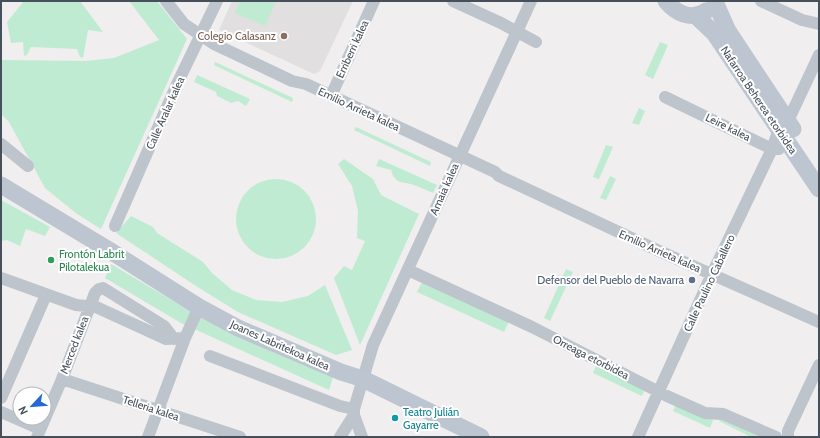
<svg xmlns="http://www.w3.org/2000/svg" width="820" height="438" font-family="Cabin,sans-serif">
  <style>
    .education { fill: #e1dfdf }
    .green { fill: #bfebd2 }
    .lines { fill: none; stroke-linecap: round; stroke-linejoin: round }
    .minor { stroke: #bdc4cc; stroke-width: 12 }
    .secondary { stroke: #bdc5d0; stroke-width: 17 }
    .education-dot { fill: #8d6e63; stroke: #fff; stroke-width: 1.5 }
    .leisure-dot { fill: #2e9e5b; stroke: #fff; stroke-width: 1.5 }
    .service-dot { fill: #5c6f8a; stroke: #fff; stroke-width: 1.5 }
    .culture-dot { fill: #0f9aa8; stroke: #fff; stroke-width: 1.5 }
    .labels { text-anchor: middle; stroke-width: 4; stroke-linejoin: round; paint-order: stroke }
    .education-label { font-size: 11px; fill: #785e54; stroke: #fff; text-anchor: end }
    .street-label { font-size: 11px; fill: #47505a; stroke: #fff }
    .leisure-label { font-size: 11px; fill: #27864d; stroke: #fff; text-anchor: start }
    .service-label { font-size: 11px; fill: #4e5e75; stroke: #fff; text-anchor: end }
    .culture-label { font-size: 11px; fill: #0d838f; stroke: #fff; text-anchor: start }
  </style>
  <rect width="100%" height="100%" fill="#f0eeee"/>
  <path class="education" d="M232,1H353L320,71L314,74L219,30Z"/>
  <path class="green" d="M24,1H80L103,32L88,30L83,58L80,57L77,49L31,47L27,55L24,56L23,42L11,43L7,22Z
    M129,1H157L187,39L101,229L77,214L45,188L9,122L1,114V60L86,61L114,58L159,40Z
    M240,1H276L265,26L235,13Z
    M660,42L668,45L653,79L645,75Z
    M215,62L293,98L292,102L214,65Z
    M197,75L250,99L246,106L238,101L231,103L217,96L216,92L194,82Z
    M639,108L645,111L639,125L632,123Z
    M356,127L431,162L430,166L354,130Z
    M606,145L613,147L599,179L593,177Z
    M344,159L373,179L381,195L419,214L360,345L334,278L344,266L352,270L365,241L357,238L358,211L352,186L338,164Z
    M379,159L437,185L433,193C426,190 420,187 414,185C402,181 395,185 391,170L376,166Z
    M610,176L616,179L606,200L600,198Z
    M236 219a40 40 0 1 1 80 0a40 40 0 1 1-80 0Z
    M1,200L50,227L45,236L26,229L20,246L7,240L1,241Z
    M131,216L153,227L157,233L203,262L212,273L232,290L256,300L282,302L308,296L325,285L352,350L336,355L238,312L196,286L116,233Z
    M111,264L200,317L333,377L329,390L181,323L105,278Z
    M566,269L573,272L550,321L544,318Z
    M423,280L510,319L504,332L417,292Z
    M597,363L646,387L642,396L593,373Z
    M677,402L713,420L710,428L673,411Z
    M722,416L764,437H751L719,421Z"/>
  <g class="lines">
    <path class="minor" d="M166,1L184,24L214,44L292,81L306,84L495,172L499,176L657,250L819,322
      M453,1L501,23L536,42
      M761,1L802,20L819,24
      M331,96L374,1
      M665,97L772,149H779
      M788,121L819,55
      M1,144L28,166
      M115,226L178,82L217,1
      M408,270L532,327L667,396L705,413L723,414L776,437
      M1,278L76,305L96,307L166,339L185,338
      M210,356L340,406L354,409
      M62,379L240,437
      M1,398L46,295
      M1,412L40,429
      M37,437L62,379L95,293L99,289L103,288L164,326L174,339
      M148,437L185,338L199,307
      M340,437L354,415
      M362,437L354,415V409L373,345L531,1
      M638,437L712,274L772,149L779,129
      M788,437V431L819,365"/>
    <path class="secondary" d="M666,1C676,13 691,21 706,11
      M715,2L728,31L793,129
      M695,15L714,33L819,189
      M1,185L109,250L199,307L238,328L341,372L363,379L481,437"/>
  </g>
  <circle class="education-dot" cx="284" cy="36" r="4"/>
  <circle class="leisure-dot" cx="51" cy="260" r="4"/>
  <circle class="service-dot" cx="692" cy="280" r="4"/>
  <circle class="culture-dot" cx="395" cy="418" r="4"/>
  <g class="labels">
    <g class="education-label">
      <text x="276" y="40">Colegio Calasanz</text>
    </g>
    <g class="street-label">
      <text transform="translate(352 49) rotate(-65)" y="4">Erriberri kalea</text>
      <text transform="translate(759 100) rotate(56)" y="4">Nafarroa Beherea etorbidea</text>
      <text transform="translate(359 109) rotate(25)" y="4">Emilio Arrieta kalea</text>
      <text transform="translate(165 113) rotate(-66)" y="4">Calle Aralar kalea</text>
      <text transform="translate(728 127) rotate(26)" y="4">Leire kalea</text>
      <text transform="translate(444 189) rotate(-66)" y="4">Amaia kalea</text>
      <text transform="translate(660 251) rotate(24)" y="4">Emilio Arrieta kalea</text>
      <text transform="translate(709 283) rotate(-65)" y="4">Calle Paulino Caballero</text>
      <text transform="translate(74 345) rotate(-69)" y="4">Merced kalea</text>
      <text transform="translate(280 345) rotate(24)" y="4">Joanes Labritekoa kalea</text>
      <text transform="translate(591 357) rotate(27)" y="4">Orreaga etorbidea</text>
      <text transform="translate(151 408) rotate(18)" y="4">Telleria kalea</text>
    </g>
    <g class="leisure-label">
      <text x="59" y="258">Frontón Labrit<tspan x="59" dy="13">Pilotalekua</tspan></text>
    </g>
    <g class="service-label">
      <text x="684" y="284">Defensor del Pueblo de Navarra</text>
    </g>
    <g class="culture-label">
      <text x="403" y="416">Teatro Julián<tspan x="403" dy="13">Gayarre</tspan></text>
    </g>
  </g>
  <rect width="820" height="438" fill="none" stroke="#47505a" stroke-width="4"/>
  <g transform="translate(32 406) rotate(244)"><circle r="19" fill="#ffffff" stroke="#b5b9bd"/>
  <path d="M0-3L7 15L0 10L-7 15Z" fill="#2669d2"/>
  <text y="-6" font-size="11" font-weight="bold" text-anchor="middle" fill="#47505a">N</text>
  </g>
</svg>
